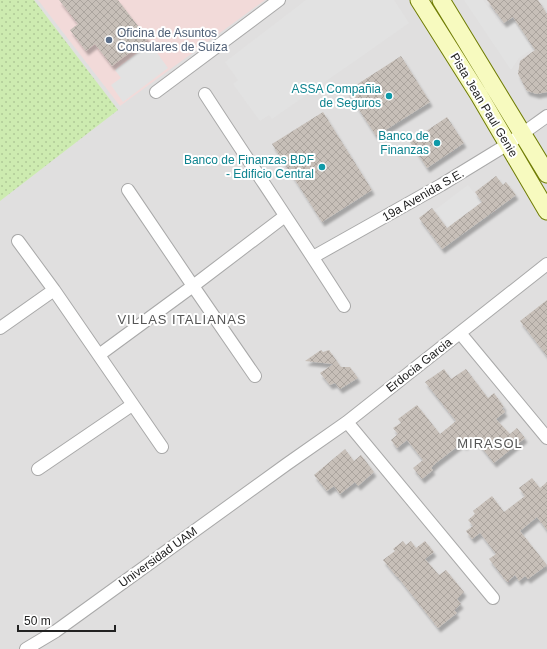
<svg xmlns="http://www.w3.org/2000/svg" width="547" height="649" font-family="Helvetica,sans-serif">
  <style>
    .residential { fill: #e0dfdf }
    .commercial { fill: #f2dad9 }
    .grass { fill: url(#grass-dots) }
    .parking { fill: #e2e2e2 }
    .building { fill: url(#building-cross-hatch); filter: url(#shadow) }
    .lines { fill: none; stroke-linecap: round; stroke-linejoin: round }
    .minor-casing { stroke: #a9a9a9; stroke-width: 14 }
    .secondary-casing { stroke: #707d05; stroke-width: 19 }
    .minor { stroke: #fff; stroke-width: 12 }
    .secondary { stroke: #f7fabf; stroke-width: 17 }
    .service-dot { fill: #5c6f8a; stroke: #fff; stroke-width: 1.5 }
    .culture-dot { fill: #0f9aa8; stroke: #fff; stroke-width: 1.5 }
    .labels { text-anchor: middle; stroke-width: 4; stroke-linejoin: round; paint-order: stroke }
    .service-label { font-size: 12px; fill: #4e5e75; stroke: #fff; text-anchor: start }
    .culture-label { font-size: 12px; fill: #0d838f; stroke: #fff; text-anchor: end }
    .street-label { font-size: 12px; fill: #222; stroke: #fff }
    .neighbourhood-label { font-size: 13px; letter-spacing: 1px; fill: #555; stroke: #fff }
  </style>
  <defs>
    <pattern id="grass-dots" width="8" height="8" patternUnits="userSpaceOnUse"><rect width="8" height="8" fill="#cdebb0"/><path d="M2 2h.1M6 6h.1" fill="none" stroke="#b0c997" stroke-width="1.8" stroke-linecap="round"/></pattern>
    <pattern id="building-cross-hatch" width="8" height="8" patternUnits="userSpaceOnUse"><rect width="8" height="8" fill="#c7bfb8"/><path d="M0 0l8 8M0 8l8-8" fill="none" stroke="#aba49e"/></pattern>
    <filter id="shadow"><feDropShadow dx="2.5" dy="4.5" stdDeviation="1" flood-color="#0004"/></filter>
  </defs>
  <rect width="100%" height="100%" fill="#f2efe9"/>
  <path class="residential" d="M0,0H547V649H0Z"/>
  <path class="commercial" d="M38,0H265L120,106Z"/>
  <path class="grass" d="M0,0H34L118,110L0,201Z"/>
  <path class="parking" d="M306,0H394L409,23L272,119L269,115L260,121L233,84L238,80L225,62Z
    M464,0H483L502,27L513,20L532,49L519,58L511,70Z
    M150,43L168,68L123,102L111,85L121,78L115,70Z
    M468,185L481,202L448,227L435,210Z"/>
  <path class="building" d="M59,0H118L148,39L112,66L95,44L86,51L70,30L78,24Z
    M487,0H538L547,14V92L537,94L527,91L518,74L520,61L535,50L513,17L504,23Z
    M401,56L430,102L376,136L347,91Z
    M323,112L372,190L322,222L272,144Z
    M447,117L464,143L427,168L410,142Z
    M496,176L503,185L506,182L516,195L442,249L419,218L432,208L447,228L482,202L475,192Z
    M547,300V356L520,321Z
    M321,350L323,352L329,350L341,367H350L358,378L340,389L335,383L330,385L320,373L333,364L305,361Z
    M444,369L451,379L466,369L488,398L494,393L504,407L502,408L505,412L496,419L510,434L517,428L525,438L494,463L474,438L464,446L462,443L436,463L431,468L433,470L422,479L413,468L423,460L407,440L397,448L391,440L398,434L393,428L401,423L398,419L417,405L440,434L456,421L425,382Z
    M345,449L354,461L361,455L374,472L358,486L355,482L340,494L334,486L327,491L314,475Z
    M532,478L540,488L547,482V530L537,517L520,531L547,565L528,579L525,576L519,581L515,575L507,582L489,559L496,554L480,533L472,539L466,531L473,526L468,520L475,514L473,511L492,496L504,512L525,496L519,488Z
    M403,541L406,545L411,541L416,548L425,541L434,552L425,559L439,575L446,570L464,592L457,599L461,604L454,610L457,613L438,628L397,576V577L383,560L395,551L393,549Z"/>
  <g class="lines">
    <g class="minor-casing">
      <path id="minor" d="M156,92L279,0
        M205,94C251,165 299,235 344,306
        M128,190L193,286L255,376
        M18,241L54,290L162,447
        M313,257L441,185L508,144L547,116
        M0,328L54,290
        M460,333L547,438
        M99,355L193,286L285,216
        M347,422L493,598
        M38,469L132,405
        M26,649L56,631L287,464L347,422L547,264"/>
    </g>
    <g class="secondary-casing">
      <path id="secondary" d="M419,0L479,95L547,211
        M441,0L547,174"/>
    </g>
    <use href="#minor" class="minor"/>
    <use href="#secondary" class="secondary"/>
  </g>
  <circle class="service-dot" cx="109" cy="40" r="4"/>
  <g class="culture-dot">
    <circle cx="389" cy="96" r="4"/>
    <circle cx="437" cy="143" r="4"/>
    <circle cx="322" cy="167" r="4"/>
  </g>
  <g class="labels">
    <g class="service-label">
      <text x="117" y="37">Oficina de Asuntos<tspan x="117" dy="14">Consulares de Suiza</tspan></text>
    </g>
    <g class="culture-label">
      <text x="381" y="93">ASSA Compañia<tspan x="381" dy="14">de Seguros</tspan></text>
      <text x="429" y="140">Banco de<tspan x="429" dy="14">Finanzas</tspan></text>
      <text x="314" y="164">Banco de Finanzas BDF<tspan x="314" dy="14">- Edificio Central</tspan></text>
    </g>
    <g class="street-label">
      <text transform="translate(484 105) rotate(59)" y="4">Pista Jean Paul Genie</text>
      <text transform="translate(423 195) rotate(-30)" y="4">19a Avenida S.E.</text>
      <text transform="translate(419 365) rotate(-38)" y="4">Erdocia Garcia</text>
      <text transform="translate(158 557) rotate(-36)" y="4">Universidad UAM</text>
    </g>
    <g class="neighbourhood-label">
      <text x="182" y="324">VILLAS ITALIANAS</text>
      <text x="490" y="448">MIRASOL</text>
    </g>
  </g>
  <path d="M18 625v6h97v-6" fill="none" stroke="#222222" stroke-width="2"/>
  <text x="24" y="625" font-size="12" fill="#222222" stroke="#ffffff" stroke-width="3" paint-order="stroke">50 m</text>
</svg>
